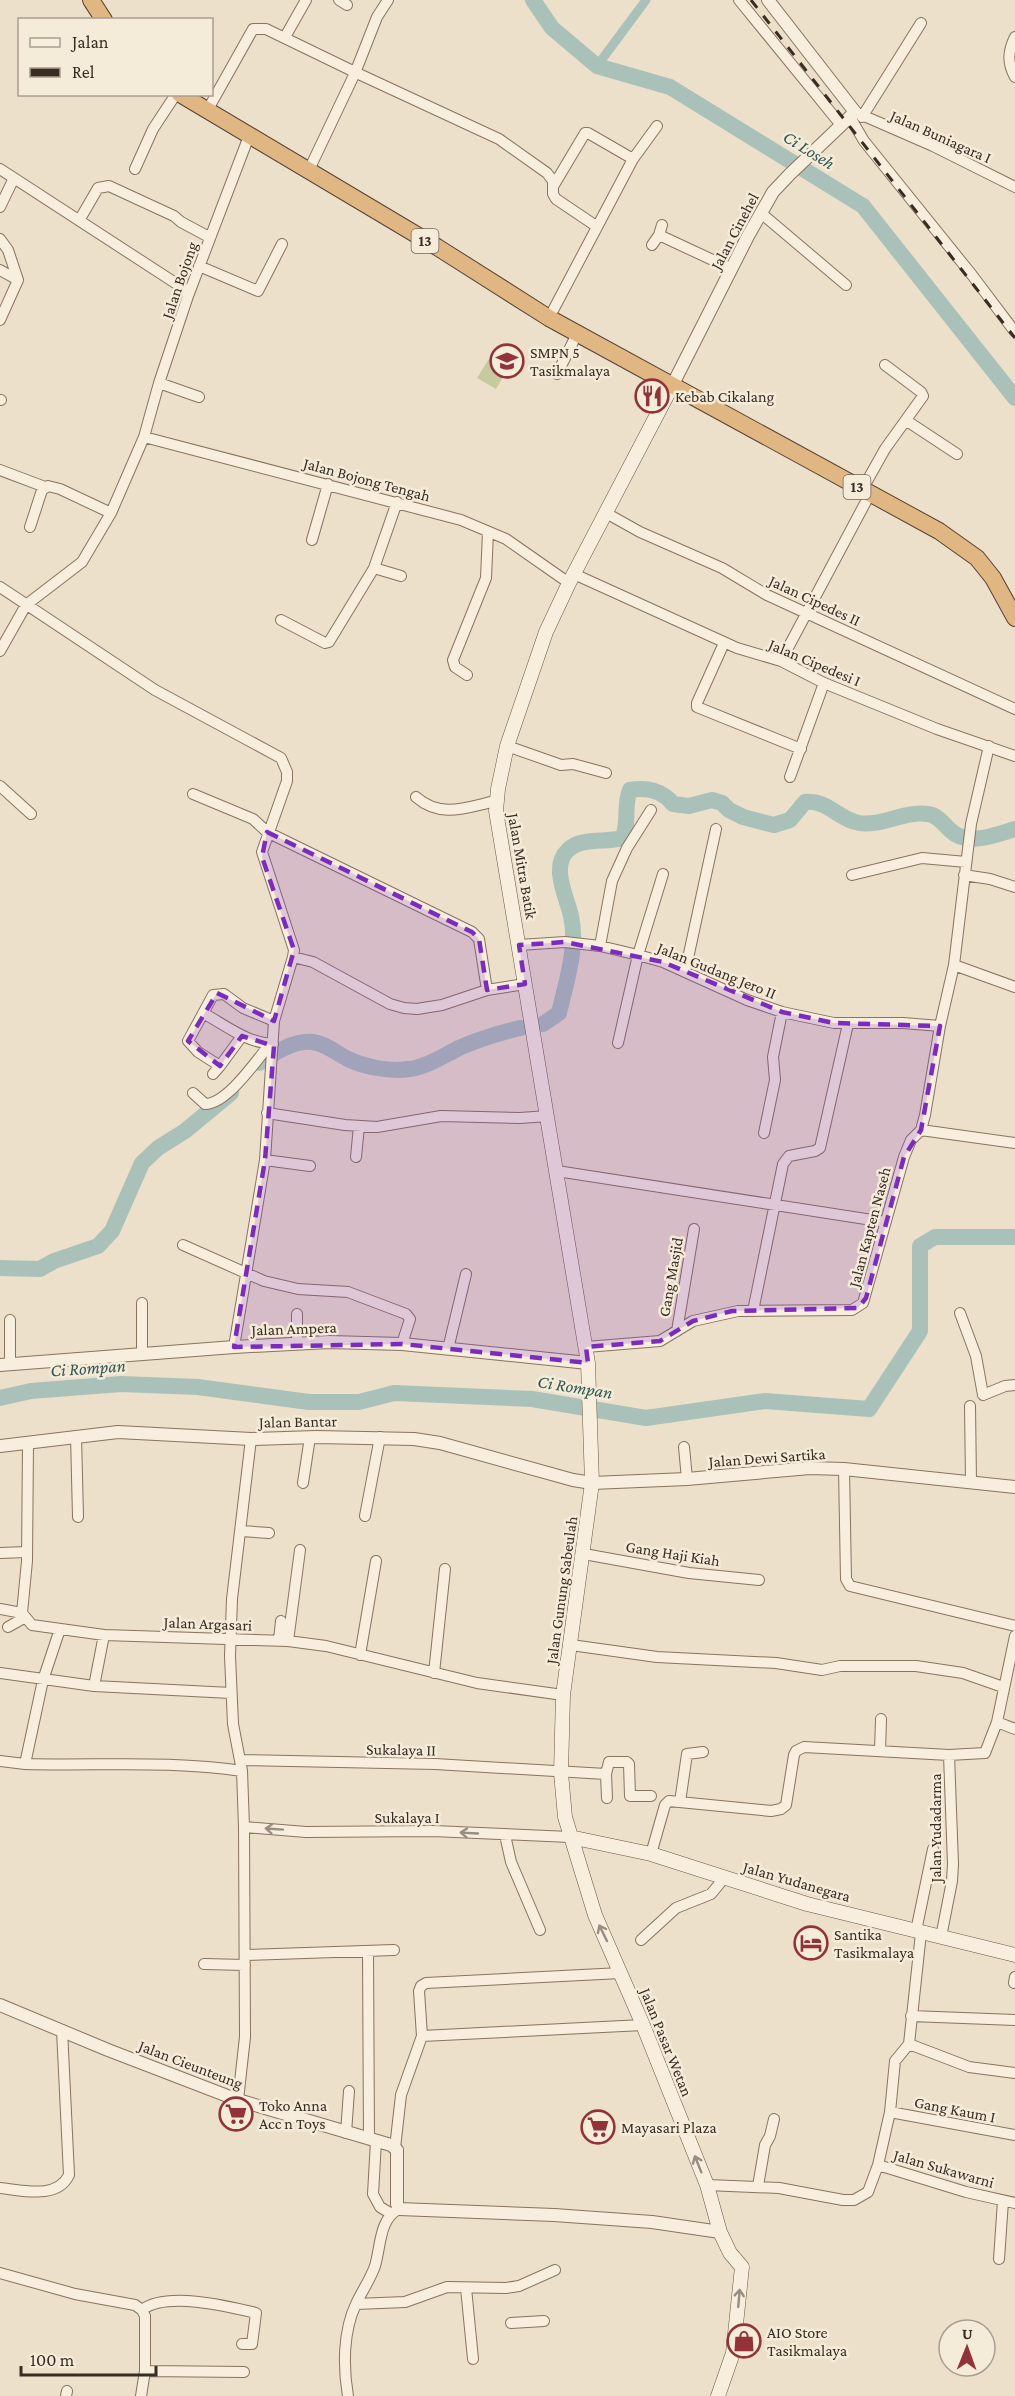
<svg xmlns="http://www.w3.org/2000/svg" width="1015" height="2396" font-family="'Crimson Pro',serif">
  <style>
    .green { fill: #c7ca9e }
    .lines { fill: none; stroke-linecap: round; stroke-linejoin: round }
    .canal { stroke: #aac1b9; stroke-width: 9 }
    .river { stroke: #aac1b9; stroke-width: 16 }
    .minor-casing { stroke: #88735f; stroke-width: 12 }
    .tertiary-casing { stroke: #88735f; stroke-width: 14 }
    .secondary-casing { stroke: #6a5442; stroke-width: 15 }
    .trunk-casing { stroke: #564133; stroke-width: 18 }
    .minor { stroke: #f7eedd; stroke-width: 10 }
    .tertiary { stroke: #f7eedd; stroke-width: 12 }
    .secondary { stroke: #f7eedd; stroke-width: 14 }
    .trunk { stroke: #e0b783; stroke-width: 16 }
    .rail { stroke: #392c22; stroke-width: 3; stroke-dasharray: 10 10; stroke-linecap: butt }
    .oneway { stroke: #988d80 }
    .marked { fill: #7b2cbf; fill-opacity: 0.2; stroke: #7b2cbf; stroke-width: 4.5; stroke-dasharray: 12 8; stroke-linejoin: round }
    .labels { text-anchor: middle; stroke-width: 5; stroke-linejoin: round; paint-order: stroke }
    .shield { fill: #f4ebd9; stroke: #716559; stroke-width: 1.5 }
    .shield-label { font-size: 15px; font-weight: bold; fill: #392c22 }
    .street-label { font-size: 16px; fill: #392c22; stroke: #f4ebd9 }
    .poi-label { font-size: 16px; fill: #392c22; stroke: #f4ebd9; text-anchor: start }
    .water-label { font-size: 18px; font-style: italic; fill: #325853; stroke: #f4ebd9 }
  </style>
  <rect width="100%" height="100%" fill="#ece0ca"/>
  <path class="green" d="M497,346L515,357L496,389L477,378Z"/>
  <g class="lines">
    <path class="canal" d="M597,66L646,0"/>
    <path class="river" d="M533,0L552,28L597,66L670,87L863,206L1015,398
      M543,1024L559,1013C566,983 578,947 571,916C567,897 550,867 568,850C581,837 606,843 622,838C630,824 623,806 630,790C647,787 663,791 673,804L689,806L712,800L722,803L729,810L743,817L774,825L790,820L805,802C829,800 837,819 859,823C882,827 905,810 928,814C937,815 943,823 950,830C967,847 995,835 1015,829
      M259,1063C274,1053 294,1040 313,1042C326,1044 335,1052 346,1058C364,1067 389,1072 409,1069C427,1067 443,1056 459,1048C479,1039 499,1033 520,1028
      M0,1268L40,1269L54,1261L98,1246L112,1231L142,1163L158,1148L185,1131L231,1093
      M0,1398L31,1391L121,1384L198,1387L309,1402H359L394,1393L532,1399L646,1418L765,1401L869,1409L920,1331V1246L935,1237H1015"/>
    <g class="minor-casing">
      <path id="minor" d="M339,0L347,5
        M739,0L841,125
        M285,37L306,0
        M1015,37C1008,51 1007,63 1015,77
        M207,111L253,29H266L361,75L499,139L547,173L553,181V194L556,199L596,226
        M855,112L933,146L1015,187
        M850,117L864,141L972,275L1015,332
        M862,117L921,23
        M0,169L183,288L188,296
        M135,169L153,129L176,94
        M308,172L355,73L377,17L388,0
        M554,185L585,133H588L633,159
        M0,207L14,178
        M761,213L846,285
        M80,219L98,188L109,186L174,216L181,222L209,237
        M659,235L732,269
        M0,239L8,250L18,280L0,320
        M652,245L659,235L662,225
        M199,266L258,291L282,244
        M0,270L18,280
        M549,318L633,159L657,126
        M557,374L577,334
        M159,383L199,397
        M0,400H1
        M907,421L957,454
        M144,437L461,520L506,539L569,583
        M0,470L45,487
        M862,490L885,449L923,396L921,392L885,365
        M606,513L640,532L722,568L767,595L1015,709
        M30,527L42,490L48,486L60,489L111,513
        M312,540L328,484
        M374,568L401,576
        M574,574L737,648L781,661L824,683L937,729L1015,756
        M0,587L155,690L281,758L287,772V781L262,852L294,950L293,957L274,1021L265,1160L234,1347
        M281,620L325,643L329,642L374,568L397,502
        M724,643L697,703V707L801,749
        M0,651L26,605L82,562L111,513L144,437L159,383L188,296L249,136
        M781,661L870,494
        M467,675L455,667L453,660L486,578L488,532
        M507,746L561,765L573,764L606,773
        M790,777L824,683
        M0,786L31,814
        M193,794L253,819L267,832L472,932L479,939L487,990
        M416,797C441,819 467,807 496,801
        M852,875L922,858L966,862
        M964,875L990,879L1015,887
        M519,945L565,942L600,946L638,955L663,962L747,1000L782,1012L834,1023H903L940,1026
        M600,946L612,881L627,848L651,810
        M293,957L313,962L390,1004L404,1008L417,1009L442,1005L487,990L525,984
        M954,965L1015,987
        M685,972L716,829
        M203,1013C225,1025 247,1043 273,1044
        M618,1043L638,955L663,874
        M220,1066L242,1036
        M213,1074L220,1066L198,1052L188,1041L213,995L224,994L243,1008L274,1021
        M193,1093L205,1104C227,1104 256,1061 270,1044
        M267,1113L345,1125L377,1127L441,1116L520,1118L548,1116
        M921,1130L1015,1143
        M764,1133L775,1080L773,1057L782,1012
        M356,1157L359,1126
        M265,1160L310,1166
        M557,1171L885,1222
        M183,1245L264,1281L298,1289L348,1292L406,1314L410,1319L402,1344
        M142,1303V1354
        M753,1311L783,1164L789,1156L815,1151L820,1148L848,1024
        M960,1313L976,1356L983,1395L1005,1386L1015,1385
        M677,1331L694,1229
        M297,1344V1314
        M586,1347L660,1341L693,1321L738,1311L852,1310L863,1303L904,1157L911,1140L921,1130L925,1115L940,1026L954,965L971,824L989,746
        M448,1349L466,1274
        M10,1364V1320
        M970,1406L971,1482
        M76,1436L78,1517
        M28,1444L27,1561L22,1613L32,1625L104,1635L288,1641L326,1646L477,1683L563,1695
        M684,1447L687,1479
        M844,1469L846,1579L850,1586L1015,1626
        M303,1483L310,1437
        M365,1516L380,1437
        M241,1531L269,1533
        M0,1553L27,1552
        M584,1554L689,1573L759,1580
        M0,1609L22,1613
        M8,1627L24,1618
        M60,1629L43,1680L25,1764C98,1766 170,1760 242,1771
        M279,1640L281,1621
        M288,1641L300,1550
        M571,1645L657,1657L776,1663L822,1670L840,1666H916L963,1673L1003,1687
        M360,1655L376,1561
        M0,1673L94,1686L231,1693
        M434,1673L445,1569
        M94,1686L104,1635
        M997,1722L1015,1729
        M880,1751L881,1719
        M240,1760L435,1764L606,1774L609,1762H627L629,1764L630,1796H651
        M0,1761L25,1764
        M606,1774L607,1798
        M680,1802L687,1754L703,1752
        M244,1827L306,1832L433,1831L570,1837
        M505,1835L511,1862L540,1930
        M651,1854L665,1805L669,1801L771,1811L781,1809L786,1805L794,1755L796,1751L804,1747L949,1755L985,1753L997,1722L1015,1636
        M916,1931L933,1849
        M941,1937L952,1881L953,1864L949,1755
        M641,1940L676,1908L711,1894L725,1877
        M368,1952L369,2139
        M245,1955L394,1950
        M204,1964L245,1965
        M1014,1983L1015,1977
        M911,2016L1015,2020
        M422,2036L419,1991L421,1986L426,1983L621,1973
        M909,2044L969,2067L1015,2073
        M238,2100L245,2037L244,1827L242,1771L233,1724L230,1656L232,1599L251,1439
        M890,2112L1015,2135
        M346,2133L349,2091
        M376,2141L373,2194L380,2207L390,2213
        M395,2148L401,2095L422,2036L643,2025
        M878,2165L890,2112L895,2061L909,2044L921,1933
        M707,2185L779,2188L843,2200H854L868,2192L878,2165L966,2192L1015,2203
        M758,2186L765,2145L770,2136L774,2119
        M0,2188C22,2190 57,2200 69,2175L62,2030
        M999,2259L1003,2201
        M0,2273L75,2294L135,2305L142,2310L145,2316V2371L141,2396
        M466,2288L473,2359
        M356,2304L405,2302L447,2287L506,2288L519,2286L555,2270
        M142,2310C166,2291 227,2306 256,2313L252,2344H242
        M511,2323L544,2321
        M145,2371L244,2372
        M66,2396L67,2391
        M348,2396C343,2367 343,2331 356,2304C362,2291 370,2280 375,2266C381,2246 379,2219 399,2209"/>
    </g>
    <g class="tertiary-casing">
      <path id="tertiary" d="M672,386L748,236L773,192L790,174L855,112L768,0
        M0,1365L234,1347L329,1342L402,1344L588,1363
        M0,1446L118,1432L251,1439L316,1437L414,1439L440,1443L573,1480L592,1483L687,1479L810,1468L844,1469L1015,1487
        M0,2005L108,2050L238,2100L391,2145L397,2150V2204L399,2209L554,2215L652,2222L720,2232"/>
    </g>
    <g class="secondary-casing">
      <path id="secondary" d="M672,386L569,583L546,632L507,746L498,789L496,811L588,1363L592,1483L563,1695L561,1773L565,1817L595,1915L643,2025L707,2185L720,2232L730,2253L742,2267L733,2353L718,2396
        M570,1837L651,1854L807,1904L1015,1955"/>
    </g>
    <g class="trunk-casing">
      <path id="trunk" d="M91,0L104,20
        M180,94L437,247L549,318L939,531L977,558L993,578L1015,618"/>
    </g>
    <use href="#minor" class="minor"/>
    <use href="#tertiary" class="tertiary"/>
    <use href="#secondary" class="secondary"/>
    <use href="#trunk" class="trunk"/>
    <path class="rail" d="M751,0L1015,338"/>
  </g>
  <defs><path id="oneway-shaft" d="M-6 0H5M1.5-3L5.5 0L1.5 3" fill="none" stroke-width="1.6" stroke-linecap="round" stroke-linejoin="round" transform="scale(1.5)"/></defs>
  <g class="oneway">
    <use href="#oneway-shaft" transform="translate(274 1829) rotate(-176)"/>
    <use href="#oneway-shaft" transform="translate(469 1833) rotate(-177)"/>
    <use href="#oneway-shaft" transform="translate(603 1933) rotate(-116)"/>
    <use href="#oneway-shaft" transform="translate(698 2164) rotate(-112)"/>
    <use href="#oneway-shaft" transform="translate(739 2298) rotate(-85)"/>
  </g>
  <path class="marked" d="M267,832L472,932L479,939L487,990L525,984L519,945L565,942L663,962L782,1012L834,1023L940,1026L921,1130L904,1157L866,1298L858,1308L732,1311L693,1321L660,1341L586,1347L588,1363L402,1344L234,1347L265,1160L274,1046L242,1036L220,1066L188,1041L217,993L274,1021L294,950L262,857Z"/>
  <defs>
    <g id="school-ring" transform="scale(1.725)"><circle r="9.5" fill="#f4ebd9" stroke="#933339" stroke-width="1.5"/><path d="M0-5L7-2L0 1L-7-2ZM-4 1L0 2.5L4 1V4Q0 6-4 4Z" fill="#933339"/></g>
    <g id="restaurant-ring" transform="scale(1.725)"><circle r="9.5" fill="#f4ebd9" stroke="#933339" stroke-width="1.5"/><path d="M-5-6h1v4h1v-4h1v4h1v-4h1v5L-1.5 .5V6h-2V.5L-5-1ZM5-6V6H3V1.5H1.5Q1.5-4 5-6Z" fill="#933339"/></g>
    <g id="hotel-ring" transform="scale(1.725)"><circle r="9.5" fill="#f4ebd9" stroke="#933339" stroke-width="1.5"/><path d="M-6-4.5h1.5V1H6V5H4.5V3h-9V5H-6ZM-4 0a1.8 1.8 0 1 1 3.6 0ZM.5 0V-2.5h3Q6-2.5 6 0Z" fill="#933339"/></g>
    <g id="supermarket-ring" transform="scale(1.725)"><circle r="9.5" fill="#f4ebd9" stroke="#933339" stroke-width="1.5"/><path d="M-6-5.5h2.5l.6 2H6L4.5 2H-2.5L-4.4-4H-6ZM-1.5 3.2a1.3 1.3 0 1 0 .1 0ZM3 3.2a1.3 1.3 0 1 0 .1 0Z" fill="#933339"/></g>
    <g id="shop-ring" transform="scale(1.725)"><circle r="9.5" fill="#f4ebd9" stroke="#933339" stroke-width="1.5"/><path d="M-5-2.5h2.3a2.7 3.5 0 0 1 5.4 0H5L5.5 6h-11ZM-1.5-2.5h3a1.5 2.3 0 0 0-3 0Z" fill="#933339"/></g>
  </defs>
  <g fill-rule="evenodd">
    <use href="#school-ring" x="507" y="361"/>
    <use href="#restaurant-ring" x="652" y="396"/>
    <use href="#hotel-ring" x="811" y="1943"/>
    <use href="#supermarket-ring" x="236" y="2114"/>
    <use href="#supermarket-ring" x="598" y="2127"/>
    <use href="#shop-ring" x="744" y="2341"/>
  </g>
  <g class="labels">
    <g class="shield">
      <rect x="411.5" y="229" width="27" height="24" rx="4.5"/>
      <rect x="843.5" y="475" width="27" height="24" rx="4.5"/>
    </g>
    <g class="shield-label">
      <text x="425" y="246">13</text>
      <text x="857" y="492">13</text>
    </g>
    <g class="street-label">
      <text transform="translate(941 136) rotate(24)" y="6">Jalan Buniagara I</text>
      <text transform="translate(734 231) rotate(-62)" y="6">Jalan Cinehel</text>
      <text transform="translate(179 280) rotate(-71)" y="6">Jalan Bojong</text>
      <text transform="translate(367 479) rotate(15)" y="6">Jalan Bojong Tengah</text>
      <text transform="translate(815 600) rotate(25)" y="6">Jalan Cipedes II</text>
      <text transform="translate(815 662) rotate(23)" y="6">Jalan Cipedesi I</text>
      <text transform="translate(523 866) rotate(80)" y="6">Jalan Mitra Batik</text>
      <text transform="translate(717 970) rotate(22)" y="6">Jalan Gudang Jero II</text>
      <text transform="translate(869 1227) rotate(-75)" y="6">Jalan Kapten Naseh</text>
      <text transform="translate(670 1277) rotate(-80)" y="6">Gang Masjid</text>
      <text transform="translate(294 1328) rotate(-2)" y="6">Jalan Ampera</text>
      <text transform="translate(298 1421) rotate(-1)" y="6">Jalan Bantar</text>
      <text transform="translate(767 1457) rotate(-4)" y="6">Jalan Dewi Sartika</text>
      <text transform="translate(673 1553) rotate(9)" y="6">Gang Haji Kiah</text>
      <text transform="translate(561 1590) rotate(-82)" y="6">Jalan Gunung Sabeulah</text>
      <text transform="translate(208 1623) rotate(2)" y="6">Jalan Argasari</text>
      <text transform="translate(401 1749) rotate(1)" y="6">Sukalaya II</text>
      <text x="407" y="1823">Sukalaya I</text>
      <text transform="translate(935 1828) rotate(-90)" y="6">Jalan Yudadarma</text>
      <text transform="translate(797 1881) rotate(16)" y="6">Jalan Yudanegara</text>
      <text transform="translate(667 2042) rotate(68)" y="6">Jalan Pasar Wetan</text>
      <text transform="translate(191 2064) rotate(21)" y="6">Jalan Cieunteung</text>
      <text transform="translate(955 2109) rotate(11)" y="6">Gang Kaum I</text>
      <text transform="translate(944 2168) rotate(16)" y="6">Jalan Sukawarni</text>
    </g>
    <g class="poi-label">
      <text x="530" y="358">SMPN 5<tspan x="530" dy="18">Tasikmalaya</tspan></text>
      <text x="675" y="402">Kebab Cikalang</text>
      <text x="834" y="1940">Santika<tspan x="834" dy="18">Tasikmalaya</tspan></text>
      <text x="259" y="2111">Toko Anna<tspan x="259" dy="18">Acc n Toys</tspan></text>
      <text x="621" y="2133">Mayasari Plaza</text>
      <text x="767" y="2338">AIO Store<tspan x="767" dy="18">Tasikmalaya</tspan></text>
    </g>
    <g class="water-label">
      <text transform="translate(809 150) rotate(32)" y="6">Ci Loseh</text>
      <text transform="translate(88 1368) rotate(-4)" y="6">Ci Rompan</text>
      <text transform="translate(575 1387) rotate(9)" y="6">Ci Rompan</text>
    </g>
  </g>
  <rect x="18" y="18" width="195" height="78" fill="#f4ebd9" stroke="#a99f90" stroke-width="1.5"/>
  <rect x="30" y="38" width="30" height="9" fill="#f7eedd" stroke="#a99f90" stroke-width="1.5"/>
  <text x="72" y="48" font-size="18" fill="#392c22">Jalan</text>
  <rect x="30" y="68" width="30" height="9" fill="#392c22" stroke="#a99f90" stroke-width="1.5"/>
  <text x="72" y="78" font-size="18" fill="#392c22">Rel</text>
  <g transform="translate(967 2348) rotate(1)"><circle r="28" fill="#f4ebd9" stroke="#a99f90" stroke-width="1.5"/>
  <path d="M0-4.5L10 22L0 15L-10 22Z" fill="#933339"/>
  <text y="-9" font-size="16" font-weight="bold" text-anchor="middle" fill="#392c22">U</text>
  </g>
  <path d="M21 2366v9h135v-9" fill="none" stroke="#392c22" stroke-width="3"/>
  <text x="30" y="2366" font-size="18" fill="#392c22" stroke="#f4ebd9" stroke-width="4.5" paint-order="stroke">100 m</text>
</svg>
